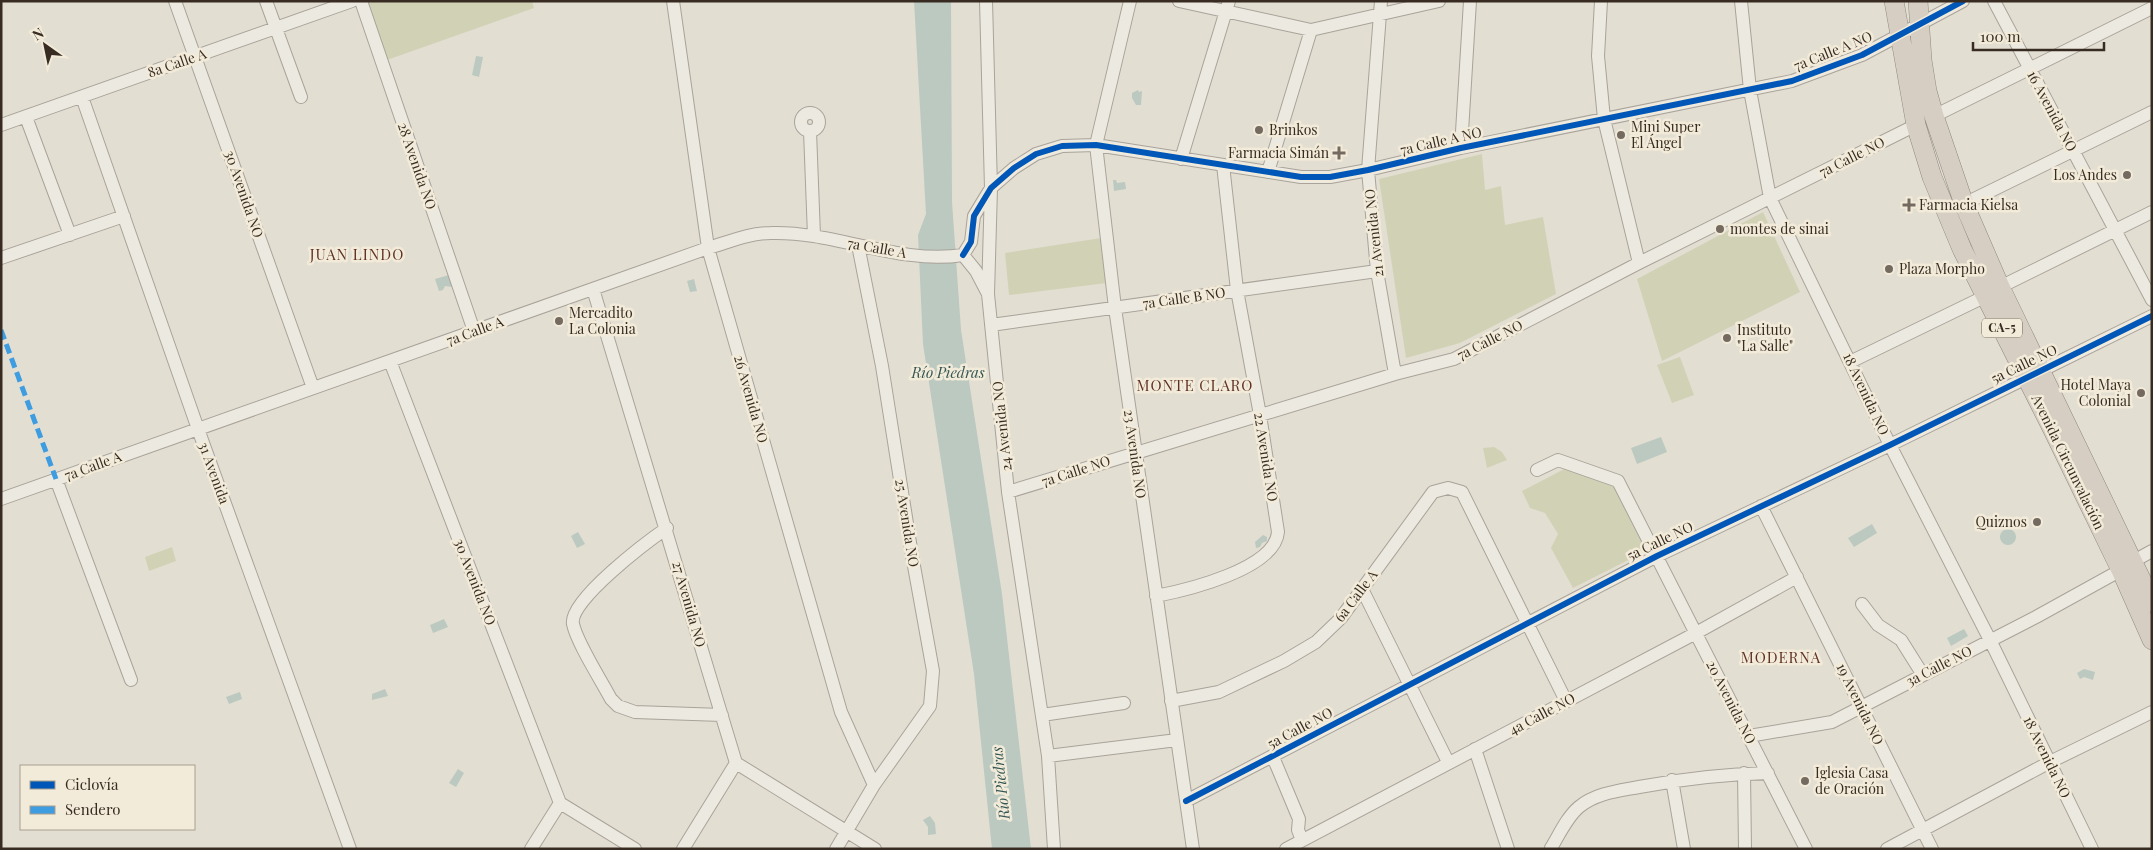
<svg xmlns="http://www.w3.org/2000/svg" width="2153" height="850" font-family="'Playfair Display',serif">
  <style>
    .green { fill: #d1d2b5 }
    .water { fill: #bbc9c0 }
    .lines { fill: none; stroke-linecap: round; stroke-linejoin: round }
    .minor-casing { stroke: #a9a39a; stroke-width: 14 }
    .highway-casing { stroke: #8e8981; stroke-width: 20 }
    .minor { stroke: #ece9e1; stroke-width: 12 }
    .highway { stroke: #d6cec2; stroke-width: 19 }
    .quiet { stroke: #3e9ce0; stroke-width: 5; stroke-dasharray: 10 5; stroke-linecap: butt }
    .cycleway-casing { stroke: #f3ebd9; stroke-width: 9 }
    .cycleway { stroke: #0057b8; stroke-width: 6 }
    .poi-dot { fill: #746a60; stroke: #f3ebd9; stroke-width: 2 }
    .labels { text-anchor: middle; stroke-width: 5; stroke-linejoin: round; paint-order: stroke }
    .shield { fill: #f3ebd9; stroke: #706559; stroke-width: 1 }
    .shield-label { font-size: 12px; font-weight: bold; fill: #382c22 }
    .street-label { font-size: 14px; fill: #382c22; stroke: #f3ebd9 }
    .poi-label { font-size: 14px; fill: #382c22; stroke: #f3ebd9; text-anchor: start }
    .neighbourhood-label { font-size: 15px; letter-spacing: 1px; fill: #603225; stroke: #f3ebd9 }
    .water-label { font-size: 15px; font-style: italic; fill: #335654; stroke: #f3ebd9 }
  </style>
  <rect width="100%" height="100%" fill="#e3ded2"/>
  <path class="green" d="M370,1H532L534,8L387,60L365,3Z
    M1482,154L1485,190L1501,186L1505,225L1543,217L1556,294L1460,343L1406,358L1379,179Z
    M1763,212L1800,292L1662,361L1637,279Z
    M1101,238L1107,283L1009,295L1005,253Z
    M1680,357L1694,395L1672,403L1657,365Z
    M1494,447L1502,452L1507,460L1487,468L1483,448Z
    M1570,466L1616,488L1648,550L1573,588L1551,548L1558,534L1545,513L1530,508L1522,491Z
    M172,547L176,561L149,571L145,557Z"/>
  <path class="water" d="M914,1H951L952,202L961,330L1002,594L1031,849H992L974,674L923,344L918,235L926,214Z
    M476,56L483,57L479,77L472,75Z
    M1138,90L1139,92L1142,91L1141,105H1136L1132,98V93Z
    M1113,180H1116L1117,183L1125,182L1126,189L1114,191Z
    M449,275L452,287L445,286L443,290L439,291L435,279Z
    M694,279L697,291L690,292L687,281Z
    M1661,437L1667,452L1637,464L1631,448Z
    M1872,524L1877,533L1854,547L1848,538Z
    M2000 537a8 8 0 1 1 16 0a8 8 0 1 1-16 0Z
    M578,532L585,544L577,548L571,536Z
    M1263,535L1267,537V541L1262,543L1260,547L1256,548L1255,542Z
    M444,619L448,627L433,633L430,625Z
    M1964,629L1968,636L1951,646L1947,638Z
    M2084,669L2095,672L2093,680L2084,677L2080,679L2077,673Z
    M385,689L388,696L372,700V694Z
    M240,692L242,699L229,704L226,697Z
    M458,769L464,773L456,787L449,783Z
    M930,816L935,823L936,834L928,835V827L923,820Z"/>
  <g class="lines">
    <g class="minor-casing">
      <path id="minor" d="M175,1L313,388
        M266,1L301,97
        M361,1L474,331
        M673,1L708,248L841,712L874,785
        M986,1L991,188L988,294L1008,492L1048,756L1054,849
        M1130,1L1096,145L1115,308L1193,849
        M1179,1L1311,30L1439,1
        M1381,1L1368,170L1377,271L1395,374
        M1601,1L1598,56L1604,119L1639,263
        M1741,1L1750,90L1770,198L1890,445L1990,640L2092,849
        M1994,1L2152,300
        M82,97L198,429L350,849
        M801 122a9 9 0 1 1 18 0a9 9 0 1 1-18 0Z
        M1934,116L2152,8
        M26,117L70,235
        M1,125L352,1
        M810,131L814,236
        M1461,148L1470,1
        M1181,159L1229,1
        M1268,172L1311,30
        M1964,204L2152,112
        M963,255L971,242L974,216L991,188L1014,168L1036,154L1062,146L1096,145L1301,177H1330L1368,170L1461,148L1792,81L1862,55L1963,1
        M1,258L124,216
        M2000,287L2152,212
        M593,289L736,763L875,849
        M991,325L1377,271
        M390,361L560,803
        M1850,362L1986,296
        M1537,470L1558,460L1618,481L1806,849
        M56,479L131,680
        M1008,492L1395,374L1454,359L1639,263L1916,125
        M1,499L708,248C729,242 749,233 771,233C835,231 898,265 963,255L976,271L988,294
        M1761,506L1932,849
        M667,528C648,541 568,601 573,624C577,643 601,680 611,699L618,706L635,712L722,715
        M2132,562L2152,551
        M1362,589L1448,762
        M1156,596C1187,590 1275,569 1278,532L1260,415L1237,290L1223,165
        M1862,604L1878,625L1901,640L1923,675
        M1171,701L1219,692L1284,661L1316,642L1341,618L1433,492L1448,488L1462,492L1566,701
        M1042,715L1124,703
        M1749,736L1832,722L2036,617L2121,570
        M1475,749L1508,849
        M1048,756L1177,740
        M1273,757L1299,819L1298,830L1302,840
        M1744,773L1745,849
        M1672,780L1684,849
        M1186,801L1657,556L1890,445L2152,316
        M560,803L635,849
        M1551,848C1559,835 1567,817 1579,807C1596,793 1618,791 1639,787C1682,779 1724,774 1768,773
        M531,849L560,803
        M683,849L736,763
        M836,849L874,785L930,706L933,671L912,555L882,366L858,245
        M1286,849L1696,633L1797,577
        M1887,849L2050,762L2152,712"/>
    </g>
    <g class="highway-casing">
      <path id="highway" d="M1894,1L1916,125L1932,177L1962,249L2053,430L2121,570L2152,640
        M1918,1L1922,60L1927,91L1934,116L1964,204L2000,287L2152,602"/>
    </g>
    <use href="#minor" class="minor"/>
    <use href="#highway" class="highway"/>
    <path class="quiet" d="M1,330L56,479"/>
    <g class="cycleway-casing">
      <path id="cycleway" d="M963,255L971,242L974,216L991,188L1014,168L1036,154L1062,146L1096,145L1301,177H1330L1368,170L1461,148L1792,81L1862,55L1963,1
        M1186,801L1657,556L1890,445L2152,316"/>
    </g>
    <use href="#cycleway" class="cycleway"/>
  </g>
  <g class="poi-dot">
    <circle cx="1259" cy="130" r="5"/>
    <circle cx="1621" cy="135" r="5"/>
    <path d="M1336.5 145.5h5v5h5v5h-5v5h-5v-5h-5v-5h5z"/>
    <circle cx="2127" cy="175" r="5"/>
    <path d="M1906.5 197.5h5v5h5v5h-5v5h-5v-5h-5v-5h5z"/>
    <circle cx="1720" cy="229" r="5"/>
    <circle cx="1889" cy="269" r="5"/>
    <circle cx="559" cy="321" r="5"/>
    <circle cx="1727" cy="338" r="5"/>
    <circle cx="2141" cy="393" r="5"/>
    <circle cx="2037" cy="522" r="5"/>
    <circle cx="1805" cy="781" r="5"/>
  </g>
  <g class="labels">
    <rect class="shield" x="1982" y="318.5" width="40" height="19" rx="4"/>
    <g class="shield-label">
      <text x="2002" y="332">CA-5</text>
    </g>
    <g class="street-label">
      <text transform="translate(1833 51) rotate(-22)" y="5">7a Calle A NO</text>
      <text transform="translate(177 63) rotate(-19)" y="5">8a Calle A</text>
      <text transform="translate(2052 111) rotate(62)" y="5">16 Avenida NO</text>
      <text transform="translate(1441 141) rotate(-13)" y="5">7a Calle A NO</text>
      <text transform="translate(1852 157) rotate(-27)" y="5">7a Calle NO</text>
      <text transform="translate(417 166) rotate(71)" y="5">28 Avenida NO</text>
      <text transform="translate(244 194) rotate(71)" y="5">30 Avenida NO</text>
      <text transform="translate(1374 233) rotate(-96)" y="5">21 Avenida NO</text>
      <text transform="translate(877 248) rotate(10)" y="5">7a Calle A</text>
      <text transform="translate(1184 298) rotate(-8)" y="5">7a Calle B NO</text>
      <text transform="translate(475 331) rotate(-20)" y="5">7a Calle A</text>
      <text transform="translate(1490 340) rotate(-27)" y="5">7a Calle NO</text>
      <text transform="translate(2024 364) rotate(-26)" y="5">5a Calle NO</text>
      <text transform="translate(1866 394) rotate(65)" y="5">18 Avenida NO</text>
      <text transform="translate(751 399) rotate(74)" y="5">26 Avenida NO</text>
      <text transform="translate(1002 426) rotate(-96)" y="5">24 Avenida NO</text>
      <text transform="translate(1135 454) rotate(82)" y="5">23 Avenida NO</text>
      <text transform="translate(1266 457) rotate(81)" y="5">22 Avenida NO</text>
      <text transform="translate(2068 462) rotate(64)" y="5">Avenida Circunvalación</text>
      <text transform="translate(93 466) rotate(-20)" y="5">7a Calle A</text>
      <text transform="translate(1076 471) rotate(-18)" y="5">7a Calle NO</text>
      <text transform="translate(214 473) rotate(70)" y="5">31 Avenida</text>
      <text transform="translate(907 523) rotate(81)" y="5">25 Avenida NO</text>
      <text transform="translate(1660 541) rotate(-26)" y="5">5a Calle NO</text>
      <text transform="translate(475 582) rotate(69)" y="5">30 Avenida NO</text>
      <text transform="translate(1356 596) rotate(-53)" y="5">6a Calle A</text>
      <text transform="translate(689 604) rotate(74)" y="5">27 Avenida NO</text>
      <text transform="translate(1939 666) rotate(-27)" y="5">3a Calle NO</text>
      <text transform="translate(1731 702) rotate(63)" y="5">20 Avenida NO</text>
      <text transform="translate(1860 704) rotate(64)" y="5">19 Avenida NO</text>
      <text transform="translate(1542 714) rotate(-28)" y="5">4a Calle NO</text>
      <text transform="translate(1300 728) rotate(-28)" y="5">5a Calle NO</text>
      <text transform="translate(2047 757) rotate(64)" y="5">18 Avenida NO</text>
    </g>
    <g class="poi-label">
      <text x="1631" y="132">Mini Super<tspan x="1631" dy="16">El Ángel</tspan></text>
      <text x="1269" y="135">Brinkos</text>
      <text x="1329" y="158" text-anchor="end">Farmacia Simán</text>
      <text x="2117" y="180" text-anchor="end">Los Andes</text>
      <text x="1919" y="210">Farmacia Kielsa</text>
      <text x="1730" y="234">montes de sinai</text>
      <text x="1899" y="274">Plaza Morpho</text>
      <text x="569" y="318">Mercadito<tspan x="569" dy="16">La Colonia</tspan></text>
      <text x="1737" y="335">Instituto<tspan x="1737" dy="16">"La Salle"</tspan></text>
      <text x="2131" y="390" text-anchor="end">Hotel Maya<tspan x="2131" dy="16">Colonial</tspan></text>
      <text x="2027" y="527" text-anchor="end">Quiznos</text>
      <text x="1815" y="778">Iglesia Casa<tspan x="1815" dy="16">de Oración</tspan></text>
    </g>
    <g class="neighbourhood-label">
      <text x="357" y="260">JUAN LINDO</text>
      <text x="1195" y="391">MONTE CLARO</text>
      <text x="1781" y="663">MODERNA</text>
    </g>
    <g class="water-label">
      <text x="948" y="378">Río Piedras</text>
      <text transform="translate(1001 783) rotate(-96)" y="5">Río Piedras</text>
    </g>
  </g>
  <rect width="2153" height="850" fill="none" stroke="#382c22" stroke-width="5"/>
  <rect x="20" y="765" width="175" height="65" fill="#f3ebd9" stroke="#a89f90"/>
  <rect x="30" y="781" width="25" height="8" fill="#0057b8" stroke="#a89f90"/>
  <text x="65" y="790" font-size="15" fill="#382c22">Ciclovía</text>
  <rect x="30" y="806" width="25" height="8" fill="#3e9ce0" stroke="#a89f90"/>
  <text x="65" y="815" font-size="15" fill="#382c22">Sendero</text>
  <g transform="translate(45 45) rotate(327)" stroke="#f3ebd9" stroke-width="4" paint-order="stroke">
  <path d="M0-4L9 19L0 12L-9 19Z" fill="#382c22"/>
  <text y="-8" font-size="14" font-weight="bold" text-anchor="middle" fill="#382c22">N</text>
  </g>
  <path d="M1973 42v8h131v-8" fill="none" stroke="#382c22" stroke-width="2.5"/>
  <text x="1980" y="42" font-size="15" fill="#382c22" stroke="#f3ebd9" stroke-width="4" paint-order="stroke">100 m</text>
</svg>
